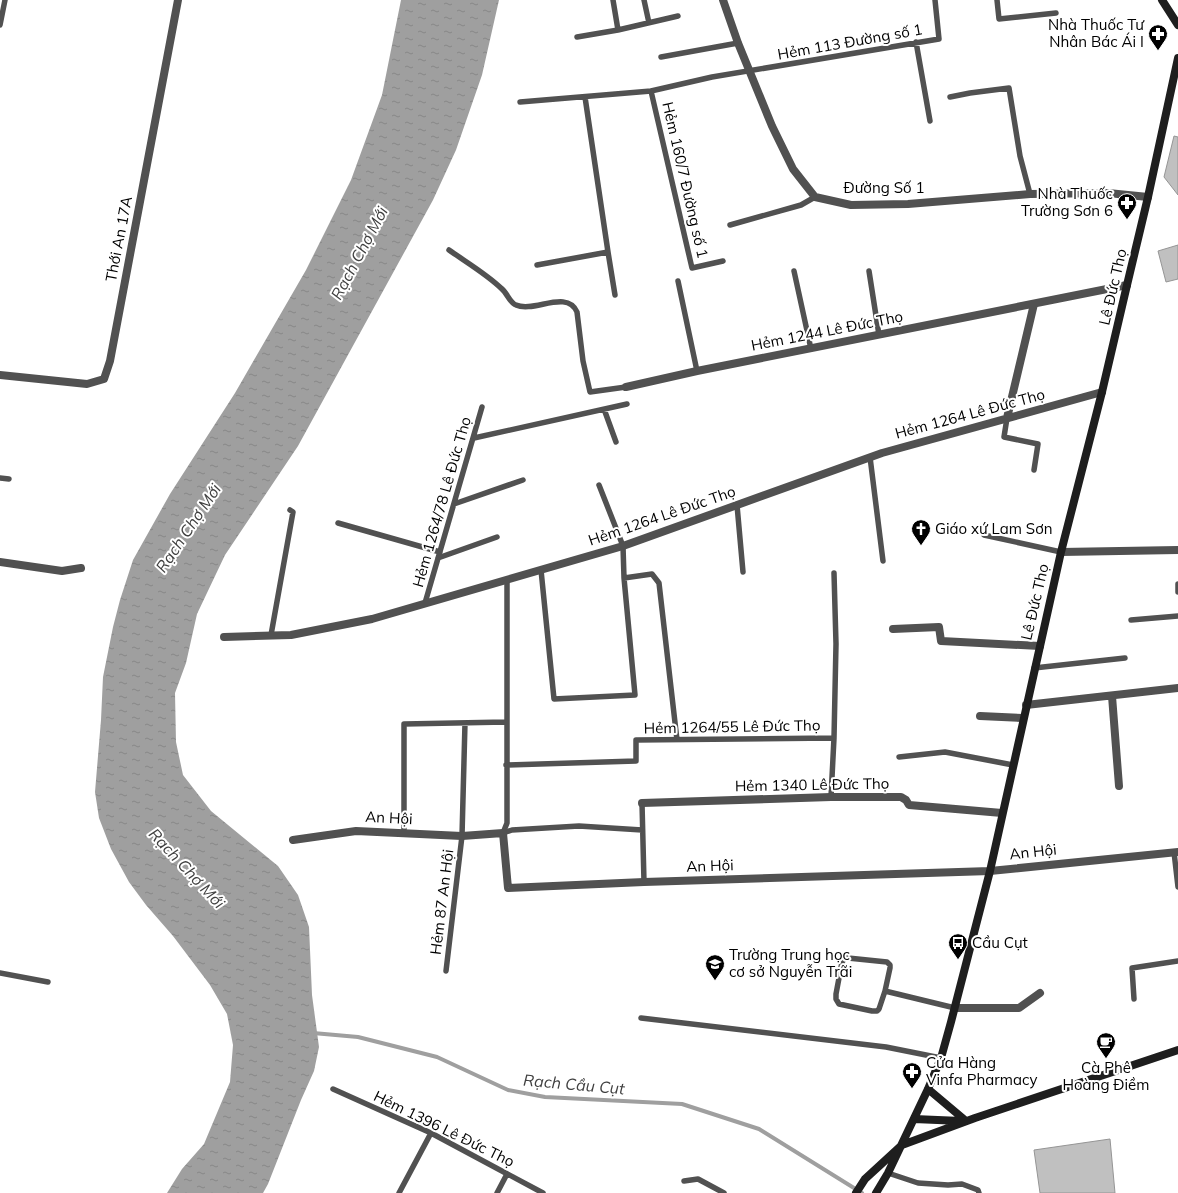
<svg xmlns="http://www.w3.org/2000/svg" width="1178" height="1193" font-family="Mulish,sans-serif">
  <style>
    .water { fill: url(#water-ripples) }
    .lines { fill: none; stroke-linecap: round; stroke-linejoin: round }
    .stream { stroke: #9f9f9f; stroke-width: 4 }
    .building { fill: #c0c0c0; stroke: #959595 }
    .service { stroke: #515151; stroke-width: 5.5 }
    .minor { stroke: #515151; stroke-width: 8 }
    .secondary { stroke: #1e1e1e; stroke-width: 8 }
    .labels { text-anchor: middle; stroke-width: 4; stroke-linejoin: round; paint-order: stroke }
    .poi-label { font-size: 15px; fill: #000; stroke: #fff; text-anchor: start }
    .street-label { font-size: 15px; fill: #000; stroke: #fff }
    .water-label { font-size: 16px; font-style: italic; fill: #404040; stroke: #fff }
  </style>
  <defs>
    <pattern id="water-ripples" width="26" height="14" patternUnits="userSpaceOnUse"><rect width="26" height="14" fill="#9f9f9f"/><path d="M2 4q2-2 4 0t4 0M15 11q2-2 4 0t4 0" fill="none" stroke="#878787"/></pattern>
  </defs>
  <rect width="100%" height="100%" fill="#fff"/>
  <path class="water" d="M401,0H499L482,75L456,150L433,200L298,446L225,555L197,614L186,663L175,693L176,742L183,775L211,811L278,866L298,895L309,927L312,995L319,1047L314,1071L301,1100L268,1184L263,1193H167L182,1169L204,1144L230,1082L233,1045L227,1014L210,985L173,936L146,905L129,882L111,849L99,818L95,792L101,720L103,677L113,627L120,600L133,560L170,494L235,393L306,270L351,180L382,95Z"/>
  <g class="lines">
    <path class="stream" d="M313,1033L358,1037L437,1057L508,1090L545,1097L682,1104L759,1129L862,1193"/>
  </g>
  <path class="building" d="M1174,136L1178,137V195L1164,177Z
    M1178,245V279L1166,282L1158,251Z
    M1110,1139L1115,1193H1040L1034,1150Z"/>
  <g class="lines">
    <path class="service" d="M613,0L618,30L678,16
      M644,0L649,23
      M997,0L999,19L1056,13
      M0,25L5,0
      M577,37L618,30
      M916,42L930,121
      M661,57L738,43
      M651,91L692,268L723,261
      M585,97L608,252L615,295
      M950,97L970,93L1009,88L1020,156L1030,194
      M520,102L651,91L712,77L939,39L935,0
      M730,225L801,205L815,197
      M449,250C466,262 488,275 502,289C507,293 510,303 516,305C534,313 567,289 577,312L583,361L590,392L626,387
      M537,265L608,252
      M794,271L811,349
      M869,271L879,335
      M678,281L697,371
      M604,409L616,442
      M1007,418L1004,437L1038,444L1034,470
      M474,438L627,404
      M870,457L883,561
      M0,478L9,479
      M454,504L523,480
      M737,505L743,572
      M338,523L440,552
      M984,535L1061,552
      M438,558L497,537
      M541,570L554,699L635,695L624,578L623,546L599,485
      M624,578L652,574L659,583L677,740
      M1178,584V592
      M425,603L482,407
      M1131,620L1178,616
      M271,635L293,512L290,510
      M1034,668L1125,658
      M899,757L945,752L1013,765
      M506,765L636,761V740L834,738
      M831,797L834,738L836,644L834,573
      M642,803L644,882
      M404,833V724L506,722
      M503,833L507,823V580
      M503,833L512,830L579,826L642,830
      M1174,852L1178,887
      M446,971L462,836L465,723
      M0,973L48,982
      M885,991L879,1009L877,1011H872L839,1004L836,999V994L842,962L845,958H848L887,962L890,965V968L885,991L955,1008
      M1134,999L1132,968L1178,961
      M641,1018L886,1047L941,1058
      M333,1089L431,1133L543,1193
      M888,1173L918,1183L948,1185L962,1184L978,1190L979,1193
      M684,1181L698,1179L724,1193
      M399,1193L431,1133
      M497,1193L507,1174"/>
    <path class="minor" d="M723,0L738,43L772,126L793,169L815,197L851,205L908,204L1030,194L1108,193L1148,197
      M0,375L87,384L104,379L110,361L178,0
      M626,387L697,371L1127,285
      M1007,418L1034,304
      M1061,552L1178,550
      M0,562L62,571L81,568
      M893,629L939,627L941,641L1040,646
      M224,637L291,635L372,619L623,546L882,453L1102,392
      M1112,696L1119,786
      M1026,705L1178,688
      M980,716L1023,718
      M642,803L831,797H901L906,800L909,805L1002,813
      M293,840L356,831L462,836L503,833L508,888L644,882L990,871L1178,852
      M955,1008H1019L1040,993"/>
    <path class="secondary" d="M1162,0L1178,25
      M928,1089L966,1121
      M914,1119L961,1121
      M856,1193L865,1179L902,1145L975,1118L1178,1050
      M876,1193L888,1173L928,1089L941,1058L951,1022L990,871L1061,552L1102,392L1127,285L1148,197L1178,58"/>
  </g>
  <defs>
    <g id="pharmacy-pin" transform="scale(1)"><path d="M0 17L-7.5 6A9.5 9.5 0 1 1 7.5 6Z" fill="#000" stroke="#fff"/><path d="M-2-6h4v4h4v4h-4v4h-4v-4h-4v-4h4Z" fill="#fff"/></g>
    <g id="church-pin" transform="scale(1)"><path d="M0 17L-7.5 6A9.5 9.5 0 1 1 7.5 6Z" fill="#000" stroke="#fff"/><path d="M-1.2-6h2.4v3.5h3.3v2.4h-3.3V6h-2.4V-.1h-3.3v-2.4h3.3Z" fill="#fff"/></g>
    <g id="bus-pin" transform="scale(1)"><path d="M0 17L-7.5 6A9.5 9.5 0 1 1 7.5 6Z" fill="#000" stroke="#fff"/><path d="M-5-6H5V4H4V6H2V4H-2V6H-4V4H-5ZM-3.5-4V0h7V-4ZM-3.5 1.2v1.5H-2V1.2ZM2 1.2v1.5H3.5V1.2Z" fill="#fff"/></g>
    <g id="school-pin" transform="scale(1)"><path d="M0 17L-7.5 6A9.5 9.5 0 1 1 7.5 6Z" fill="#000" stroke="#fff"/><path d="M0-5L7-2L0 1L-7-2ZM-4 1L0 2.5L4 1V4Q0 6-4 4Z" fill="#fff"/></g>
    <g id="cafe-pin" transform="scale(1)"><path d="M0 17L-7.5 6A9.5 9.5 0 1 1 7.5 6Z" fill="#000" stroke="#fff"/><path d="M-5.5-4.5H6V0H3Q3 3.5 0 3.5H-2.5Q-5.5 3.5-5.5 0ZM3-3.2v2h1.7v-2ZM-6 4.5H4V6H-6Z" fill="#fff"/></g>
  </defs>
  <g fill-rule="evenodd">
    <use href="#pharmacy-pin" x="1158" y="34"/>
    <use href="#pharmacy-pin" x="1127" y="203"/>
    <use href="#church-pin" x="921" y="529"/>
    <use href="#bus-pin" x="958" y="943"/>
    <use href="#school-pin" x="715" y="964"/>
    <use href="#cafe-pin" x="1106" y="1042"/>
    <use href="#pharmacy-pin" x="912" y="1072"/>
  </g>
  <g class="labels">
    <g class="poi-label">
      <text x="1144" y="30" text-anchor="end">Nhà Thuốc Tư<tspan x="1144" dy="17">Nhân Bác Ái I</tspan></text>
      <text x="1113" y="199" text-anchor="end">Nhà Thuốc<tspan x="1113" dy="17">Trường Sơn 6</tspan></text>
      <text x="935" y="534">Giáo xứ Lam Sơn</text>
      <text x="972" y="948">Cầu Cụt</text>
      <text x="729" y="960">Trường Trung học<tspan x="729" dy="17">cơ sở Nguyễn Trãi</tspan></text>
      <text x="926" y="1068">Cửa Hàng<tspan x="926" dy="17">Vinfa Pharmacy</tspan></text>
      <text x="1106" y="1073" text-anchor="middle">Cà Phê<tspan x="1106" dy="17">Hoàng Điềm</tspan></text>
    </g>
    <g class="street-label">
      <text transform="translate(850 42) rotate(-10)" y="5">Hẻm 113 Đường số 1</text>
      <text transform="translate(685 180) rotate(77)" y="5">Hẻm 160/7 Đường số 1</text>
      <text x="884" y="193">Đường Số 1</text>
      <text transform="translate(119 239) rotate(-79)" y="5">Thới An 17A</text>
      <text transform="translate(1113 287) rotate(-77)" y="5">Lê Đức Thọ</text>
      <text transform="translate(827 331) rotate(-11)" y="5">Hẻm 1244 Lê Đức Thọ</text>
      <text transform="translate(970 414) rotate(-15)" y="5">Hẻm 1264 Lê Đức Thọ</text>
      <text transform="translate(442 502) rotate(-74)" y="5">Hẻm 1264/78 Lê Đức Thọ</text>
      <text transform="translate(662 516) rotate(-19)" y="5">Hẻm 1264 Lê Đức Thọ</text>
      <text transform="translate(1035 602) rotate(-77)" y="5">Lê Đức Thọ</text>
      <text transform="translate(732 727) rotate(-1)" y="5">Hẻm 1264/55 Lê Đức Thọ</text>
      <text transform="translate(812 785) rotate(-1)" y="5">Hẻm 1340 Lê Đức Thọ</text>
      <text transform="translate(389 818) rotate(3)" y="5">An Hội</text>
      <text transform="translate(1033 852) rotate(-6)" y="5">An Hội</text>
      <text transform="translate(710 866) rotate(-2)" y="5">An Hội</text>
      <text transform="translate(442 902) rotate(-83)" y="5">Hẻm 87 An Hội</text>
      <text transform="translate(444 1129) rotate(26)" y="5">Hẻm 1396 Lê Đức Thọ</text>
    </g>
    <g class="water-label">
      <text transform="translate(359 253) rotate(-62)" y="6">Rạch Chợ Mới</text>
      <text transform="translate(188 528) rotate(-56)" y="6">Rạch Chợ Mới</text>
      <text transform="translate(187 868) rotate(47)" y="6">Rạch Chợ Mới</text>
      <text transform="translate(574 1084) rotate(5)" y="6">Rạch Cầu Cụt</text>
    </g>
  </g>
</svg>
